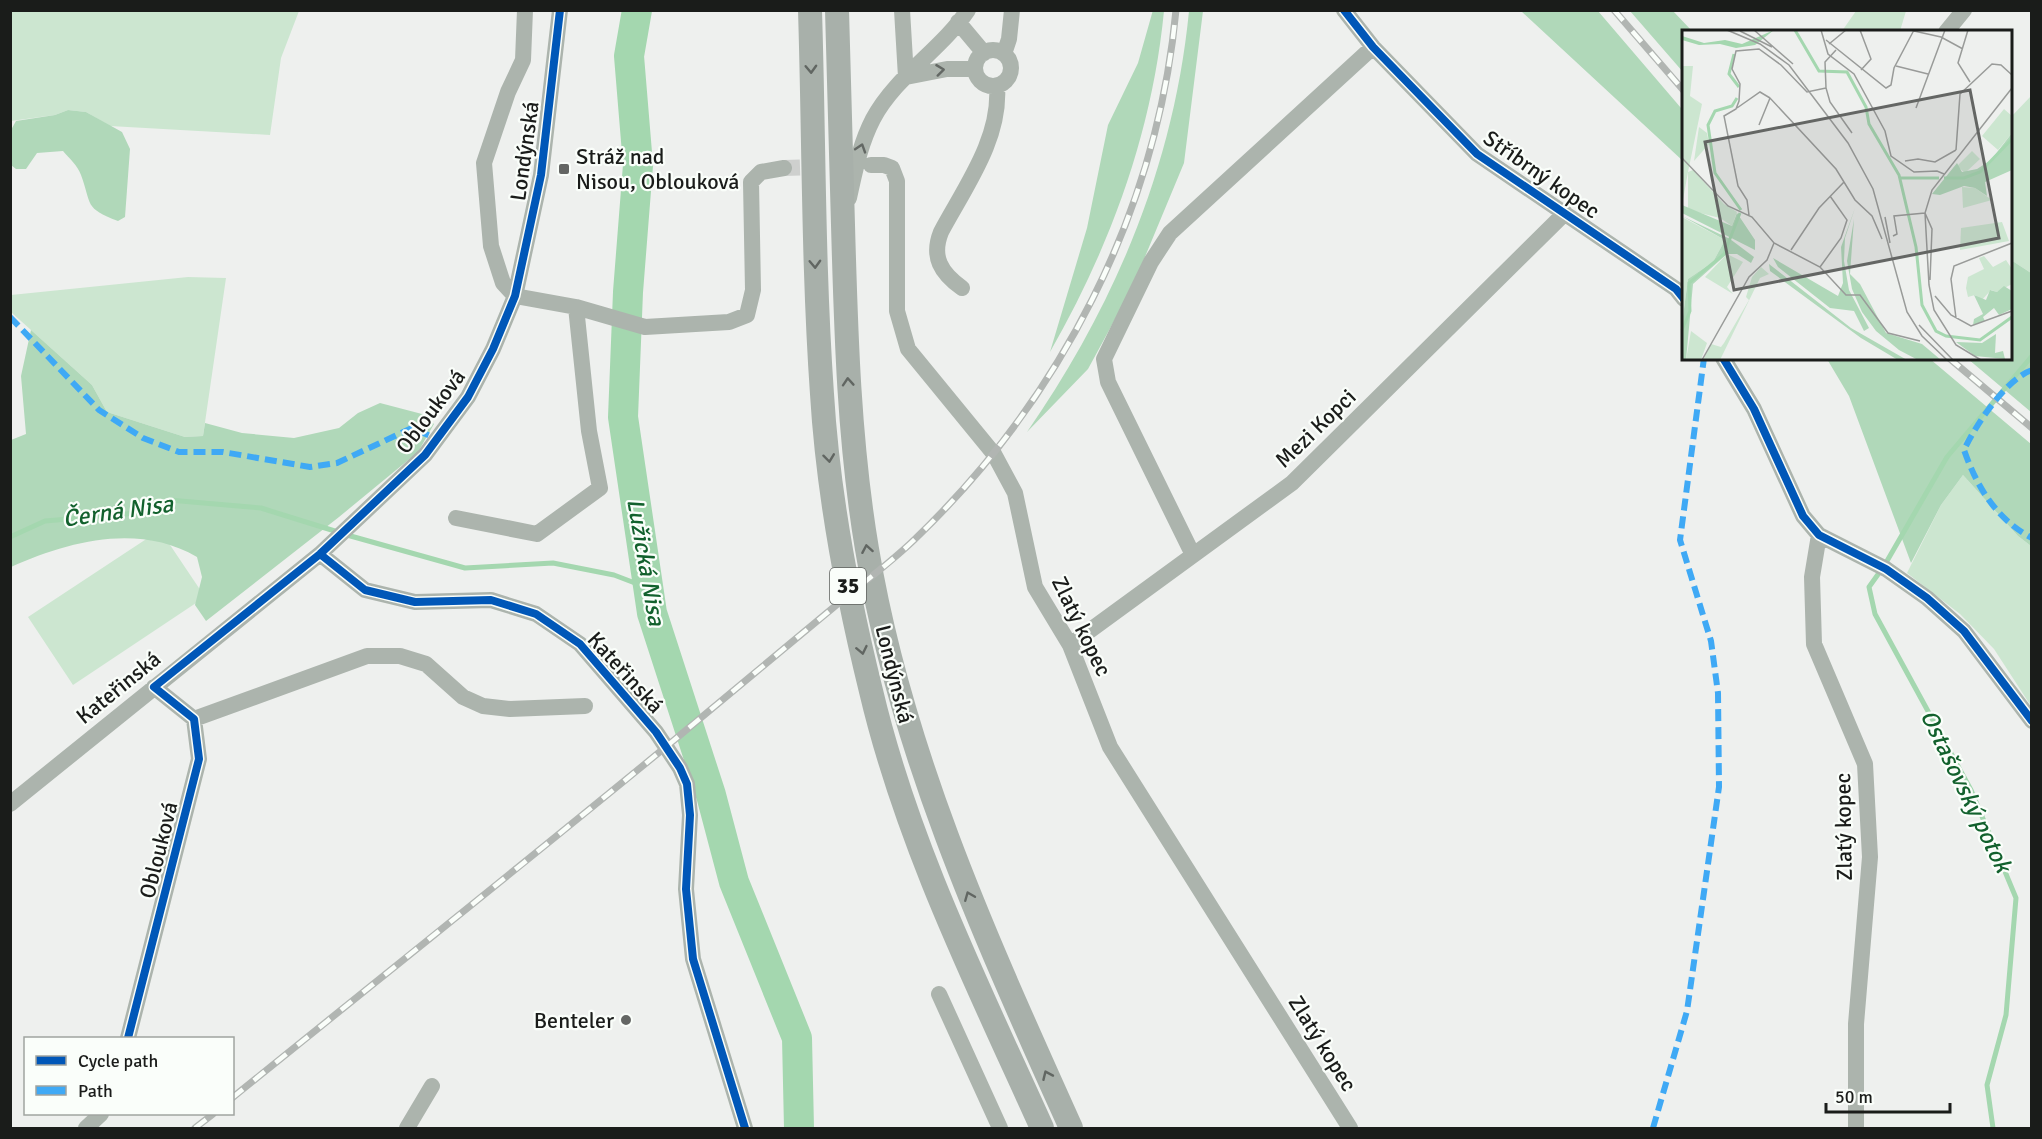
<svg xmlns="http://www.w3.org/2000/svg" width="2042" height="1139" font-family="Signika,sans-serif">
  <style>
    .green { fill: #cce6d0 }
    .forest { fill: #b0d8b9 }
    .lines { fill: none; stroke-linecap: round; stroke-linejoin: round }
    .stream { stroke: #a4d7af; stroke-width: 5 }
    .river { stroke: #a4d7af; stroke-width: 30 }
    .minor-tunnel { stroke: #ced0ce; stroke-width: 16; stroke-dasharray: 16 8; stroke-linecap: butt }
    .minor { stroke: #acb4ad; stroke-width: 16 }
    .highway { stroke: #a8b0aa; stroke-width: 24 }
    .rail-casing { stroke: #b1b5b2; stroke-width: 7 }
    .rail { stroke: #fafefa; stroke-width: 4.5; stroke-dasharray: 14; stroke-linecap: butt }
    .quiet { stroke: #3fa9f5; stroke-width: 6; stroke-dasharray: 12 6; stroke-linecap: butt }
    .cycleway-casing { stroke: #fafefa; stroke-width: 11 }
    .cycleway { stroke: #0057b8; stroke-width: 8 }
    .oneway { stroke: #616662 }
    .oneway2 { stroke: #636864 }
    .poi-dot { fill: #646664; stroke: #fafefa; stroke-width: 2 }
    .labels { text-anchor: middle; stroke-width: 4.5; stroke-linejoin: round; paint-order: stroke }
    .shield { fill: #fafefa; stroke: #5d605d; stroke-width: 1.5 }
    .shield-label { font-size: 21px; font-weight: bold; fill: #1a1c1a }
    .street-label { font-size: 22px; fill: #1a1c1a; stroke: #fafefa }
    .poi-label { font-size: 22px; fill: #1a1c1a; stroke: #fafefa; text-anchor: start }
    .water-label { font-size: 24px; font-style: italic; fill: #12612d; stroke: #fafefa }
    .inset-river { fill: none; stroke: #a4d7af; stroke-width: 3 }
    .inset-road { fill: none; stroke: #999b99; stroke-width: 1.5 }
    .view { fill: #646664; fill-opacity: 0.15; stroke: #646664; stroke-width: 3 }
    .inset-edge { fill: none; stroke: #1a1c1a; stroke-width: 3 }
  </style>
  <rect width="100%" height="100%" fill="#eef0ee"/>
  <path class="green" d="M11,11H299L281,58L270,135L110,126L86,112L68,110L55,115L11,121Z
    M1856,11V10L1906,11L1900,31H1842Z
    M2031,96V273L2011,260L2010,118Z
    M188,277L226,278L203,436L185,437L107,412L92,385L11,312V295Z
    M1963,475L2018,536L2031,546V706L1994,649L1960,614L1907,573L1941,505Z
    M160,530L205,597L73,685L28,617Z"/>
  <path class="forest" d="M1153,10L1164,11C1152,133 1111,245 1050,352L1087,228L1108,125L1138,63Z
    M1189,11H1203L1184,163L1132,288L1088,369L1027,432C1115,305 1174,165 1189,11Z
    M1521,11H1598L1681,108L1684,115L1683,161Z
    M1630,11H1673L1692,31L1684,32L1683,72Z
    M68,110L86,112L122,132L130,149L125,217L118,221C84,208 92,205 81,175C78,166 69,158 63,151L37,153L26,169H16L11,165V130L16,121L55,115Z
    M2011,260L2031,273V412L1968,359L2010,358Z
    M31,330L92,385L107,412L185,437L203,436L205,423L242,433L294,438L339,428L358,413L380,403L422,414L434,424L418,452L339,517L206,621L195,605L202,577L197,557C139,523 69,541 11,567V440L26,434L21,376Z
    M1827,359H1930L2031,444V546L2018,536L1963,475L1941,505L1911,563L1849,396Z"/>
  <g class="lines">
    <path class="stream" d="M347,535L465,568L553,563L614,575L648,588
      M10,537L45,521L127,514L169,500L261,508L338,532
      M1887,561L1947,457L2032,356
      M1879,573L1869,587L1875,614L1971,790L2016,898L2006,1015L1987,1085L1993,1128"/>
    <path class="river" d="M637,10L629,56L638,165L628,292L623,417L652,613L711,795L734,882L797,1038L799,1128"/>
    <path class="minor-tunnel" d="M784,168L852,166"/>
    <path class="minor" d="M902,10L906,77L947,69H975
      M1344,10L1373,47L1477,154L1676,289L1684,299
      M958,22L984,53
      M1946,32L1964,10
      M975 68a18 18 0 1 1 36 0a18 18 0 1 1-36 0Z
      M1004,54L1009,39L1012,10
      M871,165H884L892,168L897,181V311L908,349L994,454L1015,493L1035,587L1070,645L1110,747L1350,1128
      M849,198C855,171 860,144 873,119C896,76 941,50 968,10
      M962,288C941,273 931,257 941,232C965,187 1001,139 997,86
      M515,296L576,307L645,327L729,322L747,315L753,290L751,182L761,172L784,168
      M515,296L503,283L491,246L484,163L508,92L523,60L525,10
      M1723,358L1754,409L1803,516L1819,535L1886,569L1927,598L1964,631L2032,721
      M456,518L537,534L600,488L589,431L576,307
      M1819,535L1812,577L1814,644L1865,764L1870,857L1856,1024V1128
      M320,554L365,590L415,602L491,600L536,614L580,644L656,732L680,768L687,784L690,815L686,889L693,959L745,1128
      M1193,555L1108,382L1104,359L1151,262L1170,233L1373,47
      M1070,645L1292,483L1565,213
      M194,719L367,656H400L426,664L463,697L483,706L510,709L585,706
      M10,804L320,554L425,455L468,397L493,349L515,296L541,175L560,10
      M939,994L1000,1128
      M128,1038L199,759L194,719L154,687
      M86,1128L101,1114
      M407,1128L432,1086"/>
    <path class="highway" d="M810,10C814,138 813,266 822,394C828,494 847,594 871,691C907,844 978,986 1042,1128
      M837,10C839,82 841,154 843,225C846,334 849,442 867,549C901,754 987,941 1071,1128"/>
    <g class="rail-casing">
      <path id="rail" d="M1614,10L1684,91
        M1949,358L2032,428
        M232,1098C379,979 527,861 673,741C727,696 780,652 834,607C860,585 889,564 914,540C1060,400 1157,213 1176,10
        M195,1128L213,1114"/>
    </g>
    <use href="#rail" class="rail"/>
    <path class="quiet" d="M10,317L99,410L143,438L179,452H223L310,467L337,463L412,428L437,439
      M2032,370C2006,379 1975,426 1964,450C1977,487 1996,519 2032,538
      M1653,1128L1687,1011L1719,787L1718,693L1711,641L1680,540L1704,358"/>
    <g class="cycleway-casing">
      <path id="cycleway" d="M1344,10L1373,47L1477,154L1676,289L1684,299
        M1723,358L1754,409L1803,516L1819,535L1886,569L1927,598L1964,631L2032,721
        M320,554L365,590L415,602L491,600L536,614L580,644L656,732L680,768L687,784L690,815L686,889L693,959L745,1128
        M128,1038L199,759L194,719L154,687L320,554L425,455L468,397L493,349L515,296L541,175L560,10"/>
    </g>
    <use href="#cycleway" class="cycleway"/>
  </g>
  <defs><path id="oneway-chevron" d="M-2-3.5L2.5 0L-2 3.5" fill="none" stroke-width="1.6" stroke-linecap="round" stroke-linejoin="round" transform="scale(1.5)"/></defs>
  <g class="oneway">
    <use href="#oneway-chevron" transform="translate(811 69) rotate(88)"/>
    <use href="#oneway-chevron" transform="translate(815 264) rotate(88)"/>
    <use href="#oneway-chevron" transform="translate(848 382) rotate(-94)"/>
    <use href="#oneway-chevron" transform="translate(829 458) rotate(83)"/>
    <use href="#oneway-chevron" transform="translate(867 549) rotate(-100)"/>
    <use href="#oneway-chevron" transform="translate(862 650) rotate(78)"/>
    <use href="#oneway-chevron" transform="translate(969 896) rotate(-112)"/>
    <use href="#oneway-chevron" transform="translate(1047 1075) rotate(-114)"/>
  </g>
  <g class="oneway2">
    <use href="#oneway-chevron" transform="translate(940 70) rotate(-7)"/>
    <use href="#oneway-chevron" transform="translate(861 148) rotate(-72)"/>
  </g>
  <g class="poi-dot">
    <rect x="558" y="163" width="12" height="12" rx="3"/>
    <circle cx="626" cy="1020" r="6"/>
  </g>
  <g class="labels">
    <rect class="shield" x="830" y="568" width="36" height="36" rx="4.5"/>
    <g class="shield-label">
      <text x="848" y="593">35</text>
    </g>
    <g class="street-label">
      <text transform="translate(524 151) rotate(-82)" y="8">Londýnská</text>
      <text transform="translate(1542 174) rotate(35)" y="8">Stříbrný kopec</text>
      <text transform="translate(430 411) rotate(-53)" y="8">Oblouková</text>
      <text transform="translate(1315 428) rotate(-44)" y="8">Mezi Kopci</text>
      <text transform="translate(1082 626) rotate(64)" y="8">Zlatý kopec</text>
      <text transform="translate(626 672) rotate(48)" y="8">Kateřinská</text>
      <text transform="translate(895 674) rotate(76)" y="8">Londýnská</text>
      <text transform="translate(118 687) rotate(-39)" y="8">Kateřinská</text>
      <text transform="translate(1843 827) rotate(-91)" y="8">Zlatý kopec</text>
      <text transform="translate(158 850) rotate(-76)" y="8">Oblouková</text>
      <text transform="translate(1323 1043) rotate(58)" y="8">Zlatý kopec</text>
    </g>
    <g class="poi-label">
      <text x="576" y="164">Stráž nad<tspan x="576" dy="25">Nisou, Oblouková</tspan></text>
      <text x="614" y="1028" text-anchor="end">Benteler</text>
    </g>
    <g class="water-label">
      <text transform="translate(118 511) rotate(-8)" y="8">Černá Nisa</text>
      <text transform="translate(646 562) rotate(80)" y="8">Lužická Nisa</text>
      <text transform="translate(1966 791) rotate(64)" y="8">Ostašovský potok</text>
    </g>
  </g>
  <g transform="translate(1682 30)">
    <rect width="330" height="330" fill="#eef0ee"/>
    <path d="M0,36H11L8,66L20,74L6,142L11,140L42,174L55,182L50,196L38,188L6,180V142L0,175ZM322,79L330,86V103L316,120L300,106ZM17,97L25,103L27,114L12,131ZM290,121L298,129L283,143L275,136ZM280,157L293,158L310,170L281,178ZM0,187L43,210L31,232L6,249L0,294ZM320,192L327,211L278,220L279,198ZM45,224L61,232L45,257L51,264L23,247ZM302,226L311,237L324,230L330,239V254L315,262L309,260L299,271L293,265L286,267L284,258L286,247L302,239L297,228ZM79,237L87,244L78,248L38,330H21L29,314L39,317L42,313L67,270L64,267L70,247ZM9,301L25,313L19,330H4Z" fill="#cce6d0"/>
    <path d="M330,103V140L303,152L305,166L293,158L282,156L258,165L250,164L275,133L280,142L295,139L309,130ZM0,175L50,196L55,183L73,210V220L0,183ZM173,178L163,208L162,231L167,260L187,298L182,301L172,281L148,278L96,237L91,228L156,266L161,253L159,217ZM0,186L48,209L72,227L69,233L55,224H45L11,254L4,330H0V294L6,249L31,232L43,210ZM172,189L168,244L178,254L204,303L240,314L259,330H236L217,320L194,301L180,282L170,259L165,231ZM87,234L169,298L225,330H216L179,308L88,241ZM322,256L330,261V279L317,285L312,278L301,287L303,291L291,295L292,289L301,284L292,265L304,270L308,260L315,262ZM314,304L313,323L321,321L323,329L293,326L274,312L300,313Z" fill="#b0d8b9"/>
    <path d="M92,0L73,15L54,18L38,14L17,15L0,10V6L22,13L43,10L60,14Z" fill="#a4d7af"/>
    <path class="inset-river" d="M113,0L137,41L165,42L184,77L187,94L217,145L234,217L240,275L254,301L264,306L298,310L330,287M52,24L47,44L57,57M55,68L50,76L33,81L26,95L33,143L59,180M218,148H257M262,148H282L298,142L330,109M0,300L8,281L7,253L42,224L58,183"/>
    <path class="inset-road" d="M45,0L78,14L107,35L166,113L191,159L225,282L240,306L265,330M72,0L111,34M139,0L146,24L172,44L203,101L209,126L232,142L255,141L262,144M178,0L189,29L179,40M286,0L276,33L288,52M58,1L90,17M232,1L259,7L281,19M144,10L204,58L209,55L212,38L232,0M147,14L164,0M154,20L143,32L144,58L148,72L170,103M214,36L246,44M55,78L78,62L88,68M234,78L263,0M77,95L88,68L154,139L173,170L190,186L200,209M274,120L278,64L310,34L319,35L330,45M0,128L46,176L70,187L92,213L138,237L164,265H178L206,303L238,311M223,131L236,129L253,132L274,120M243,183L250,199L248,250M67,185L65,170L56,156L42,86L54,79L57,71L58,54L50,39L54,21L77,19L99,35L125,62L144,58M203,187L208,213M211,206L215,204L212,186L243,183M109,220L137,178L162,152M138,237L159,208L165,190L148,166M253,266L269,285L289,296L330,281M274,288L269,249L272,236L330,213M237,295L271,330M20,330L67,247L85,230L92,213M299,330L274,315L252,280L247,255L243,183L250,160L330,58"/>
    <path class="view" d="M288,60L317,208L52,260L23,112Z"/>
    <rect width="330" height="330" class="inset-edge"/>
  </g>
  <rect width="2042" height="1139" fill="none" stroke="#1a1c1a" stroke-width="24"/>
  <rect x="24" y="1037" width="210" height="78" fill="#fafefa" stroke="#a0a4a0" stroke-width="1.5"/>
  <rect x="36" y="1056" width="30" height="9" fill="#0057b8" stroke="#a0a4a0" stroke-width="1.5"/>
  <text x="78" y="1067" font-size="18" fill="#1a1c1a">Cycle path</text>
  <rect x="36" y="1086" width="30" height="9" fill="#3fa9f5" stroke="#a0a4a0" stroke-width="1.5"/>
  <text x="78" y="1097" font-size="18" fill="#1a1c1a">Path</text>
  <path d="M1826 1103v9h124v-9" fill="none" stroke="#1a1c1a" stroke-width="3"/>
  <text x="1835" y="1103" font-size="18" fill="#1a1c1a" stroke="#fafefa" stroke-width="4.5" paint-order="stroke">50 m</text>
</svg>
